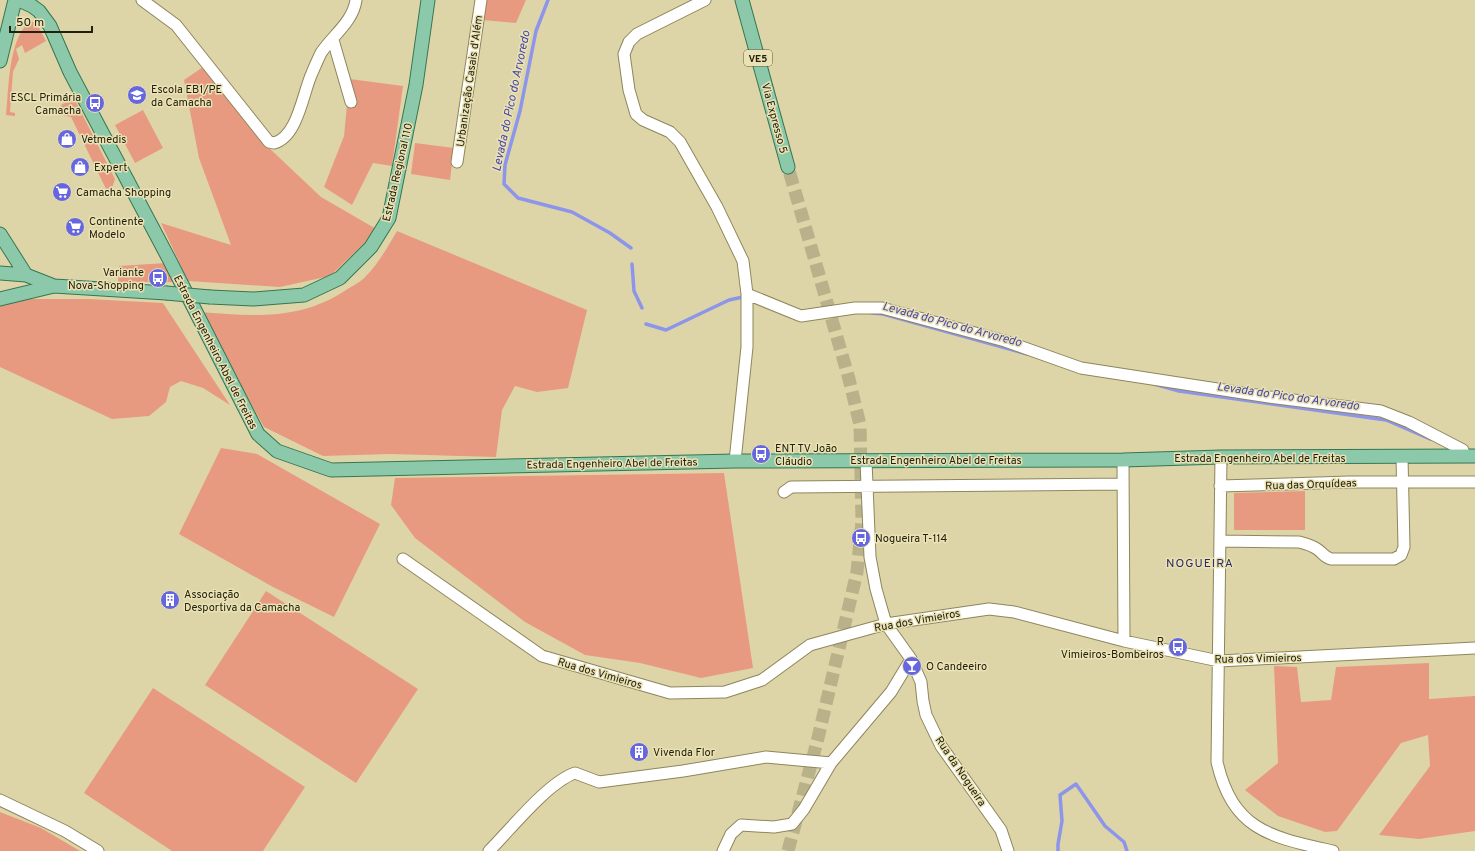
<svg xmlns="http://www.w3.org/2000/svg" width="1475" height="851" font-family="Overpass,sans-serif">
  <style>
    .green { fill: #e89a81 }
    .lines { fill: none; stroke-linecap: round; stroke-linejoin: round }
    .stream { stroke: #8d95ea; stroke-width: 3.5 }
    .major-tunnel { stroke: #b8b189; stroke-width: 13; stroke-dasharray: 13 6; stroke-linecap: butt }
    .minor-casing { stroke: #8e865c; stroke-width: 13 }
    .major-casing { stroke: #357650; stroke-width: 15 }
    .minor { stroke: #fff; stroke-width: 11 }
    .major { stroke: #8cc9ab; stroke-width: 13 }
    .major-bridge-casing { stroke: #357650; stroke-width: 15; stroke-linecap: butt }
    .major-bridge { stroke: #8cc9ab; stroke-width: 13 }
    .labels { text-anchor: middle; stroke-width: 3; stroke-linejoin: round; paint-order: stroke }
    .shield { fill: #eae2b4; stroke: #5f5a40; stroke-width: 1 }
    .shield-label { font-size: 10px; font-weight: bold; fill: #23200e }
    .street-label { font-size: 11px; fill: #23200e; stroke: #eae2b4 }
    .poi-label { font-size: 11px; fill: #23200e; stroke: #eae2b4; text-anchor: start }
    .water-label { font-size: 12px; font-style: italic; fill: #4746a9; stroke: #eae2b4 }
    .neighbourhood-label { font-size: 12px; letter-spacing: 1px; fill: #2a2b65; stroke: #eae2b4 }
  </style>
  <rect width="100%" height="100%" fill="#ddd5a8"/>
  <path class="green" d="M485,0H526L516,23L483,20Z
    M29,22H36L46,41L25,53L22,45L16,49L19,59L13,72L10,112L15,113V116L6,115C9,88 8,41 29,22Z
    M203,67L267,146L321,197L378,230L330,276L280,287L188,281L161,223L231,245L199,158L184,80Z
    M350,79L403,86L392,166L373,163L352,205L324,187L344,136L347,105L354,104Z
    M75,100L115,179L112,188L106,189L71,117L58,114L62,104Z
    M143,110L163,148L135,163L115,125Z
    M415,143L454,148L450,180L411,174Z
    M397,231L587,310L568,388L537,392L515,386L502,410L496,457L390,454L323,456L264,427L199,312C252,316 300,321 346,290C352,286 361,282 366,276C379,263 388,246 397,231Z
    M166,263L176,282H118L119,266Z
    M20,299H89L163,303L230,405L203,388L181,381L170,387L166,402L149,416L112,419L0,367V306Z
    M221,448L257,454L380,524L334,617L273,587L179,534Z
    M724,473L753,668L701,678L640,663L585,655L525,622L415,538L391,505L395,478Z
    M1305,491V530H1234V493Z
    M266,591L418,689L356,783L205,685Z
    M1429,663V699L1475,696V831L1419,839L1379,835L1430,766L1428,735L1401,743L1337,831L1325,832L1278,816L1245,790L1278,763L1274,666L1297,667L1301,702L1331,700L1336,667Z
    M153,688L305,787L263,851H172L84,793Z
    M0,812L41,828L80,851H0Z"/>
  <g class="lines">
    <path class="stream" d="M548,0L536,31L520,111L505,165L504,184L518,198L572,212L610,233L631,248
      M632,264L634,291L642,308
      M872,313L883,314L1027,354
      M646,324L666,330L729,300L743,297
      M1154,384L1179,391L1386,420L1430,439
      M1058,851V844L1062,821L1060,795L1076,784L1105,826L1124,842L1127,851"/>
    <path class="major-tunnel" d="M788,851L818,738L857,572L862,521L860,425L849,379L788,167"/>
    <g class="minor-casing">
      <path id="minor" d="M142,0L176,25L269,142L274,143C298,137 303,92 312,73C315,66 318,59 321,53C332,36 353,22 356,0
        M705,0L637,34L629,42L624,54L629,90L636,114L643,120L670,132L680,142L717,207L743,261L747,294V347L735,461
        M333,40L351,102
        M457,162L481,0
        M747,294L801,316L855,308H882L1005,341L1081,368L1269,397L1381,411L1409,422L1463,450L1464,456
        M1221,457L1217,762C1233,831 1271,837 1333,851
        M1123,460L1124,641
        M866,461L870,557L876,589L886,624L911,659L921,682L923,701L926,715L941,746L1001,830L1008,851
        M1220,486L1349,482H1475
        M784,492L791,487L1123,484
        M1220,541L1299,542C1306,544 1311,545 1317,549C1323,553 1324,557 1331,559H1394L1401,555L1404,547L1402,457
        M403,559L542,656L670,693L725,692L762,680L810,645L886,624L989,609L1014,612L1124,641L1219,661L1475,648
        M0,800L65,831L98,851
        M489,851C511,829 547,783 575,773L599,782L683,771L766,757L831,763L891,692L911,659
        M723,851L731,834L741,825L774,827L792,824L804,809L831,763"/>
    </g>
    <g class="major-casing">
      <path id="major" d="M19,0L32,6L39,11L50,26L70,72L169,259L258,434L277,451L331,470L735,461L1123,460L1221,457L1475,456
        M742,0L788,167
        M0,61L15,0
        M0,234L26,275
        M0,273L26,275L54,286L166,293
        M210,297L253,299L304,295L340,278L371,247L389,218L416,85L428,0
        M0,299L54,286"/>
    </g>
    <use href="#minor" class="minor"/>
    <use href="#major" class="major"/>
    <g class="major-bridge-casing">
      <path id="major-bridge" d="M166,293L210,297"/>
    </g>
    <use href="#major-bridge" class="major-bridge"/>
  </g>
  <defs>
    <g id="school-disc" transform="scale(1)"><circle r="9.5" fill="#6667e0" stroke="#eae2b4"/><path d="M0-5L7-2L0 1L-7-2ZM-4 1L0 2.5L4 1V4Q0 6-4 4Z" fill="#fff"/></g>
    <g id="bus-disc" transform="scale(1)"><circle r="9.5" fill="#6667e0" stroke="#eae2b4"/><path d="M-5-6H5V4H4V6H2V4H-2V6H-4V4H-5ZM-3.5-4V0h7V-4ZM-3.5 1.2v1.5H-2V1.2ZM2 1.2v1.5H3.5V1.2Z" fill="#fff"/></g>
    <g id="shop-disc" transform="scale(1)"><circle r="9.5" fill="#6667e0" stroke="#eae2b4"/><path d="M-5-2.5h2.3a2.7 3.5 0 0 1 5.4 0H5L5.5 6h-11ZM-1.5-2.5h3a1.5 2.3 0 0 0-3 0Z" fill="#fff"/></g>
    <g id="supermarket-disc" transform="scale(1)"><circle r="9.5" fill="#6667e0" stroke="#eae2b4"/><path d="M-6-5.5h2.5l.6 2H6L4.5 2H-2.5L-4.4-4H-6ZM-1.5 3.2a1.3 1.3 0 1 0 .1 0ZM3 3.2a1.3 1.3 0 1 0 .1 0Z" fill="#fff"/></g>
    <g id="building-disc" transform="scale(1)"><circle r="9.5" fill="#6667e0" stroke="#eae2b4"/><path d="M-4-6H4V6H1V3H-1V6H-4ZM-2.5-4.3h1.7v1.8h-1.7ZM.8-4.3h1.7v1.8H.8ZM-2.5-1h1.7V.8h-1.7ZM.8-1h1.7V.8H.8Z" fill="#fff"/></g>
    <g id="bar-disc" transform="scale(1)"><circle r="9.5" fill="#6667e0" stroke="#eae2b4"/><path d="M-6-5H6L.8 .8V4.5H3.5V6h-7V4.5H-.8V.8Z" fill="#fff"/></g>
  </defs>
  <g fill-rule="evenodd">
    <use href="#school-disc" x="137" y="95"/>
    <use href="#bus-disc" x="95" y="103"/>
    <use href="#shop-disc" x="67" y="139"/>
    <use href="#shop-disc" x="80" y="167"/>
    <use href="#supermarket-disc" x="62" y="192"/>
    <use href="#supermarket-disc" x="75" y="227"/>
    <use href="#bus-disc" x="158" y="278"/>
    <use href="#bus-disc" x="761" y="454"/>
    <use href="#bus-disc" x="861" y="538"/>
    <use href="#building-disc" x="170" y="600"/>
    <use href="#bus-disc" x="1178" y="647"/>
    <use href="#bar-disc" x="912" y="666"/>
    <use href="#building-disc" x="639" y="752"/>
  </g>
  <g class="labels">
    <rect class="shield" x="744" y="50" width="28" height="16" rx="3"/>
    <g class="shield-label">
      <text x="758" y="62">VE5</text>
    </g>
    <g class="street-label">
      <text transform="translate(469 81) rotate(-82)" y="4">Urbanização Casais d'Além</text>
      <text transform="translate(775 118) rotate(75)" y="4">Via Expresso 5</text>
      <text transform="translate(397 172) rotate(-77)" y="4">Estrada Regional 110</text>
      <text transform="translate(216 352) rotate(63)" y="4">Estrada Engenheiro Abel de Freitas</text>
      <text x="1260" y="462">Estrada Engenheiro Abel de Freitas</text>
      <text x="936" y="464">Estrada Engenheiro Abel de Freitas</text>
      <text transform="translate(612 463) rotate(-1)" y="4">Estrada Engenheiro Abel de Freitas</text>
      <text transform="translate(1311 484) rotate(-2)" y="4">Rua das Orquídeas</text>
      <text transform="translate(917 620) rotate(-10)" y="4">Rua dos Vimieiros</text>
      <text transform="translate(1258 658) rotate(-1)" y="4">Rua dos Vimieiros</text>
      <text transform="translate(600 673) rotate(16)" y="4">Rua dos Vimieiros</text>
      <text transform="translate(961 771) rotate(56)" y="4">Rua da Nogueira</text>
    </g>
    <g class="poi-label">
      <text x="151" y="93">Escola EB1/PE<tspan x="151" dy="13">da Camacha</tspan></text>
      <text x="81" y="101" text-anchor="end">ESCL Primária<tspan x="81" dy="13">Camacha</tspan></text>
      <text x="81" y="143">Vetmedis</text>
      <text x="94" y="171">Expert</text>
      <text x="76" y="196">Camacha Shopping</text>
      <text x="89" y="225">Continente<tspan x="89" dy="13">Modelo</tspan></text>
      <text x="144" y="276" text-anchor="end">Variante<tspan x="144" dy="13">Nova-Shopping</tspan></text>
      <text x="775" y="452">ENT TV João<tspan x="775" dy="13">Cláudio</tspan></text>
      <text x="875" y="542">Nogueira T-114</text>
      <text x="184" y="598">Associação<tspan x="184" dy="13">Desportiva da Camacha</tspan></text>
      <text x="1164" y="645" text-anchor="end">R<tspan x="1164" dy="13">Vimieiros-Bombeiros</tspan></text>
      <text x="926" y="670">O Candeeiro</text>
      <text x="653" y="756">Vivenda Flor</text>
    </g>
    <g class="water-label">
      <text transform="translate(511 101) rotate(-78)" y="4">Levada do Pico do Arvoredo</text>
      <text transform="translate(952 324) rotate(15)" y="4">Levada do Pico do Arvoredo</text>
      <text transform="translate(1288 396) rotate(8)" y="4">Levada do Pico do Arvoredo</text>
    </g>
    <g class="neighbourhood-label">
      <text x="1200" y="567">NOGUEIRA</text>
    </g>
  </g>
  <path d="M10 26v6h82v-6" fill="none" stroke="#23200e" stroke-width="2"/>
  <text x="16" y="26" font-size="12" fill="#23200e" stroke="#eae2b4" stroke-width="3" paint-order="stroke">50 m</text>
</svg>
